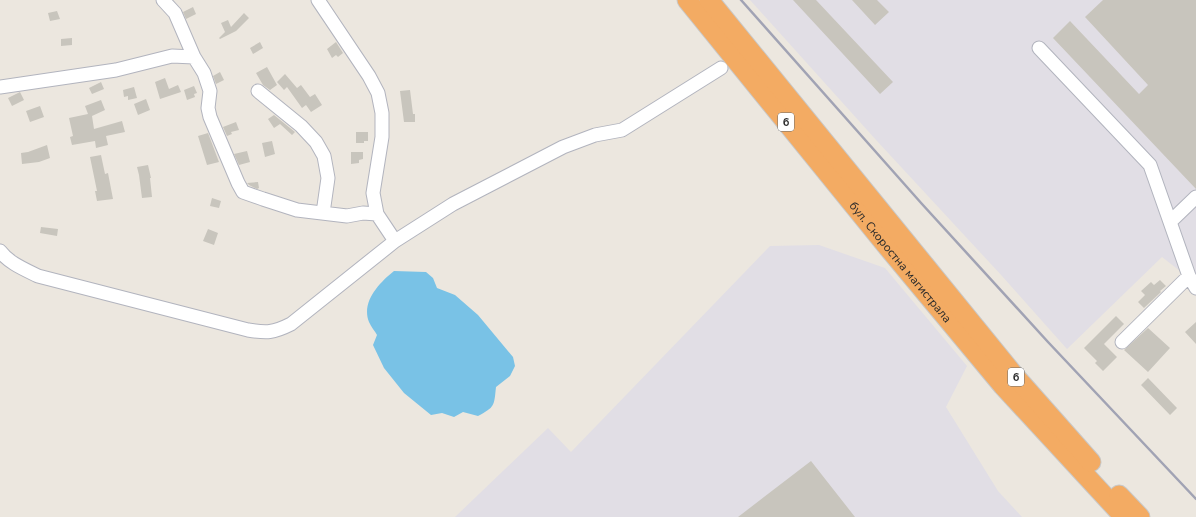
<svg xmlns="http://www.w3.org/2000/svg" width="1196" height="517" font-family="'Nunito Sans',sans-serif">
  <style>
    .industrial { fill: #e1dee5 }
    .water { fill: #79c2e6 }
    .building { fill: #c8c5bd }
    .lines { fill: none; stroke-linecap: round; stroke-linejoin: round }
    .minor-casing { stroke: #b2b4be; stroke-width: 15 }
    .highway-casing { stroke: #c8c8c8; stroke-width: 21 }
    .minor { stroke: #fff; stroke-width: 13 }
    .highway { stroke: #f3ab63; stroke-width: 19 }
    .rail { stroke: #a1a3b4; stroke-width: 2.5 }
    .labels { text-anchor: middle; stroke-width: 3; stroke-linejoin: round; paint-order: stroke }
    .shield { fill: #fff; stroke: #6b6b6b; stroke-width: 1 }
    .shield-label { font-size: 11px; font-weight: bold; fill: #2b2b2b }
    .street-label { font-size: 12px; fill: #2b2b2b; stroke: #fff }
  </style>
  <rect width="100%" height="100%" fill="#ece7df"/>
  <path class="industrial" d="M750,0H1196V292L1180,271L1162,257L1067,349L1002,276L877,141Z
    M819,245L885,268L967,366L946,407L998,491L1022,517H455L548,428L571,452L770,246Z"/>
  <path class="water" d="M394,271L426,272L433,278L437,288L455,295L478,315L513,357L515,366L510,376L496,387C494,406 495,407 478,416L463,412L454,417L442,413L431,415L404,393L384,368L373,345L377,335C375,331 371,327 369,322C361,302 379,283 394,271Z"/>
  <path class="building" d="M793,0H816L893,82L880,94Z
    M852,0H877L889,12L875,25Z
    M1103,0H1196V189L1053,38L1070,21L1139,94L1148,85L1085,17Z
    M193,7L196,14L186,19L183,12Z
    M57,11L60,19L50,21L48,13Z
    M244,13L249,18L236,31L220,39L219,38L225,32L221,23L228,20L231,27Z
    M72,38V45L61,46V39Z
    M260,42L263,48L253,54L250,48Z
    M336,42L343,53L338,57L336,55L332,58L327,49Z
    M267,67L277,85L270,90L263,85L256,73Z
    M220,72L224,80L216,84L213,76Z
    M285,74L297,88L301,85L310,97L315,94L322,105L311,112L306,105L302,108L287,87L284,90L277,82Z
    M165,78L169,89L178,85L181,92L160,99L155,82Z
    M101,82L104,89L92,94L89,88Z
    M194,86L197,93L194,94L195,97L187,100L184,90Z
    M134,87L137,98L128,100V96L124,97L123,90Z
    M410,90L413,114H415V122H404L400,91Z
    M20,92L24,100L12,106L8,98Z
    M146,99L150,110L138,115L134,104Z
    M101,100L105,110L92,116L94,129L122,121L125,132L106,136L108,145L96,148L95,141L72,145L70,137L73,136L69,118L88,114L85,106Z
    M40,106L44,117L30,122L26,111Z
    M274,115L295,132L292,135L280,124L274,128L268,119Z
    M236,122L239,130L231,132L232,134L227,136L223,127Z
    M356,132H368V141H364V143H356Z
    M208,133L219,162L207,165L198,136Z
    M272,141L275,154L265,157L262,143Z
    M47,145L50,158L39,162L22,164L21,153L28,152Z
    M247,151L250,162L239,165L234,154Z
    M351,152H363V159L359,160V163L351,164Z
    M101,155L105,174L108,173L113,199L97,201L95,191H97L90,157Z
    M148,165L151,178H150L152,197L142,198L139,175L137,167Z
    M258,182L259,188L257,189L249,185L247,183Z
    M212,198L221,201L219,208L210,206Z
    M41,227L58,229L57,236L40,233Z
    M208,229L218,233L214,245L203,241Z
    M1160,280L1166,286L1160,291L1161,292L1144,308L1138,302L1145,295L1141,291L1151,282L1154,285Z
    M1116,316L1124,324L1104,344L1117,357L1103,371L1095,363L1097,361L1084,348Z
    M1196,322V344L1185,332Z
    M1148,328L1170,348L1148,372L1124,350Z
    M1148,378L1177,408L1170,415L1141,385Z
    M811,461L855,517H738Z"/>
  <g class="lines">
    <g class="minor-casing">
      <path id="minor" d="M163,0L175,13L194,57
        M318,0L369,76L378,93L382,113V137L373,193L377,214
        M1039,48L1150,165L1189,276L1196,288
        M0,87L116,70L172,56L194,57L204,73L210,91L208,108L210,117L238,183L243,192L263,199L297,210L347,216L363,213L377,214L395,241
        M258,91L301,126L316,142L324,156L328,178L323,213
        M1170,222L1196,197
        M0,251C9,263 24,269 38,276L248,330C267,333 273,333 291,324L395,241L453,204L563,147L595,135L622,130L721,68
        M1122,342L1189,276"/>
    </g>
    <g class="highway-casing">
      <g id="highway">
        <path id="s1" d="M687,0L885,244L1003,386L1124,517"/>
        <path d="M709,0L1014,375L1091,462"/>
        <path d="M1119,495L1140,517"/>
      </g>
    </g>
    <use href="#minor" class="minor"/>
    <use href="#highway" class="highway"/>
    <path class="rail" d="M741,0L922,204L1048,342L1196,499"/>
  </g>
  <g class="labels">
    <g class="shield">
      <rect x="778" y="113" width="16" height="18" rx="3"/>
      <rect x="1008" y="368" width="16" height="18" rx="3"/>
    </g>
    <g class="shield-label">
      <text x="786" y="126">6</text>
      <text x="1016" y="381">6</text>
    </g>
    <g class="street-label">
      <text dy="4" stroke="none"><textPath href="#s1" startOffset="338">бул. Скоростна магистрала</textPath></text>
    </g>
  </g>
</svg>
